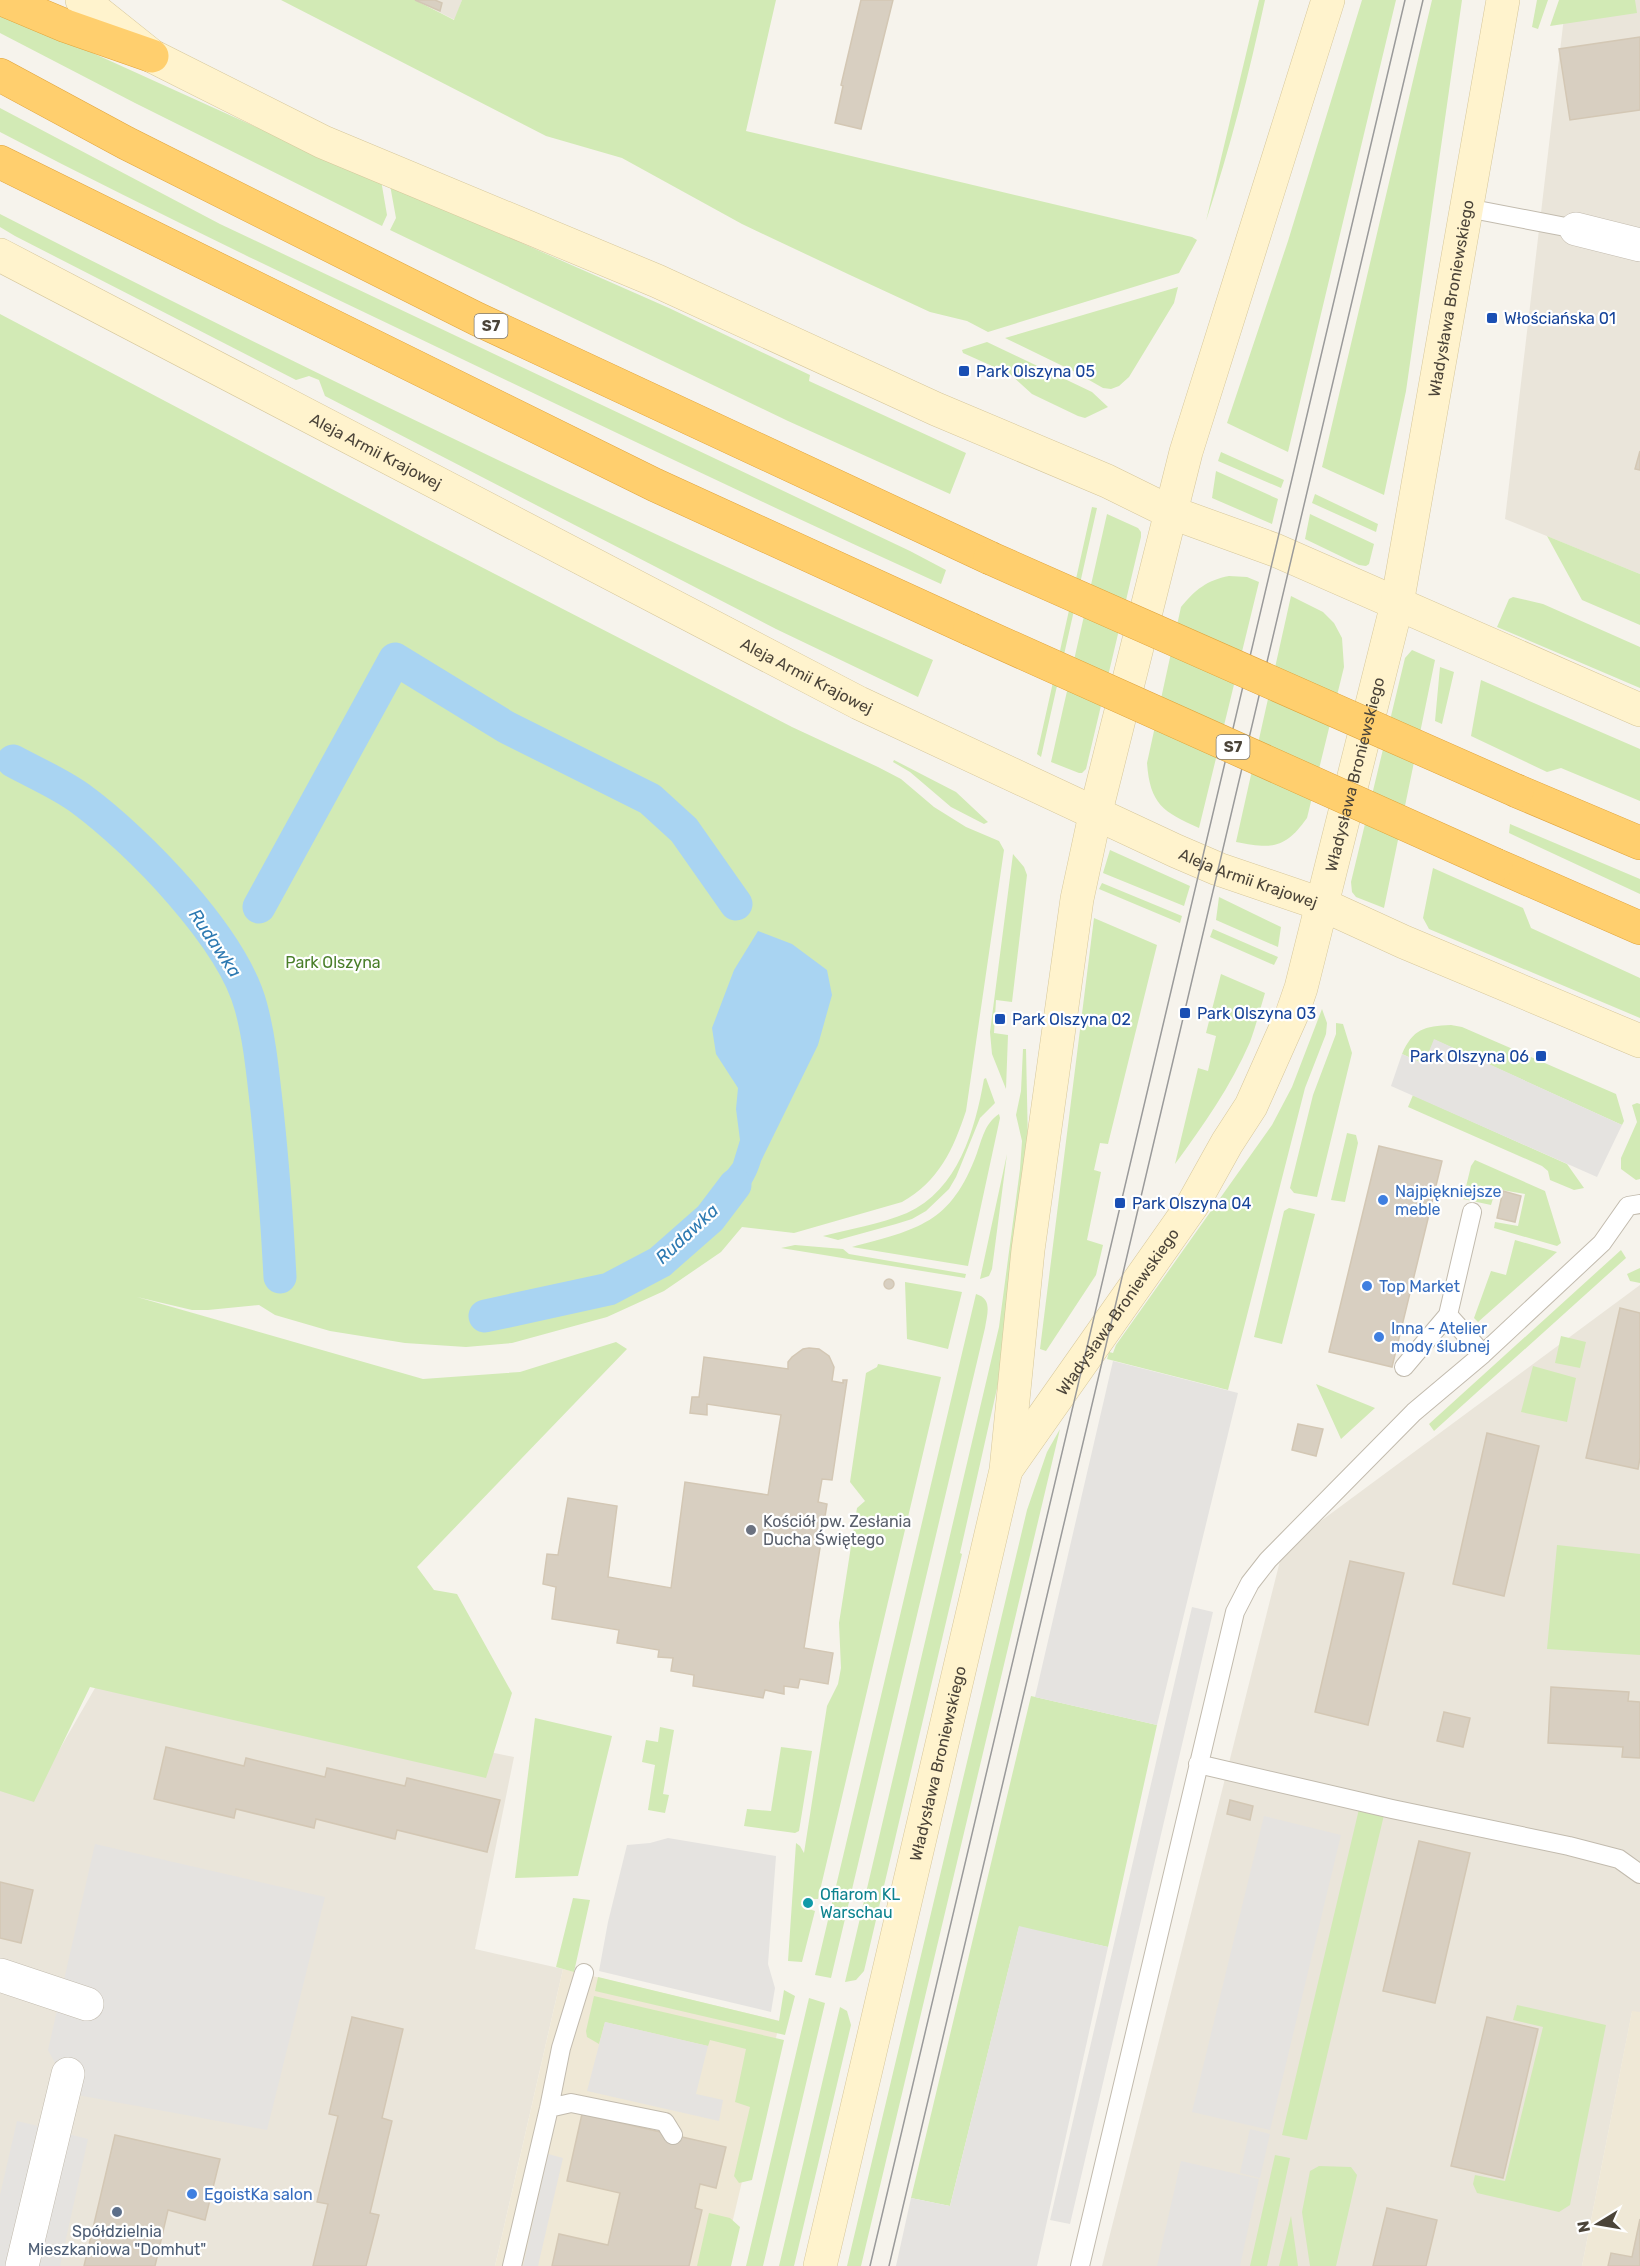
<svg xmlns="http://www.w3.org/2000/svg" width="1640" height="2266" font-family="Rubik,sans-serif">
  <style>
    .residential { fill: #eae5da }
    .education { fill: #efe8d6 }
    .green { fill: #d2eab5 }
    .parking { fill: #e5e3e0 }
    .water { fill: #a9d4f2 }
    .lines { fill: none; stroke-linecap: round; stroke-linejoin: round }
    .canal { stroke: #a9d4f2; stroke-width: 33 }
    .building { fill: #d8cfc1; stroke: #d3c7b4; stroke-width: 1.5 }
    .service-casing { stroke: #c2bbae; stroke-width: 20 }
    .minor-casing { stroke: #c2bbae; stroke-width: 34 }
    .secondary-casing { stroke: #d6c79b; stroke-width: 34 }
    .motorway-casing { stroke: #e0a43c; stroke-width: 34 }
    .service { stroke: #fff; stroke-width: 18 }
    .minor { stroke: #fff; stroke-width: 33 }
    .secondary { stroke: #fff3cd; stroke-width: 33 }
    .motorway { stroke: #ffcf6e; stroke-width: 33 }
    .tram { stroke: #9a9a9a; stroke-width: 1.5 }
    .motorway-bridge-casing { stroke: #e0a43c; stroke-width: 34; stroke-linecap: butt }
    .motorway-bridge { stroke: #ffcf6e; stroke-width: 33 }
    .transit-dot { fill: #1a4fb4; stroke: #fff; stroke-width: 2 }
    .shop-dot { fill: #3f7fe0; stroke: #fff; stroke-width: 2 }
    .worship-dot { fill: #6b7280; stroke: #fff; stroke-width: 2 }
    .culture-dot { fill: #0f9aa8; stroke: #fff; stroke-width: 2 }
    .service-dot { fill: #5c6f8a; stroke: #fff; stroke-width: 2 }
    .labels { text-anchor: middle; stroke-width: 4.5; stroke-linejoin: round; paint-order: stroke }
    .shield { fill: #fff; stroke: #817c74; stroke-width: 1.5 }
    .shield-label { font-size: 15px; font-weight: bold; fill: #4b4439 }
    .street-label { font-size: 16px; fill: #4b4439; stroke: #fff }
    .transit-label { font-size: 16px; fill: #164399; stroke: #fff; text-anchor: start }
    .park-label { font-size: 16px; fill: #4a7f2a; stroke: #fff }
    .shop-label { font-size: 16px; fill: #366cbe; stroke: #fff; text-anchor: start }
    .worship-label { font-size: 16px; fill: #5b616d; stroke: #fff; text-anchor: start }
    .culture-label { font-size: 16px; fill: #0d838f; stroke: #fff; text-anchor: start }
    .service-label { font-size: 16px; fill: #4e5e75; stroke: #fff }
    .water-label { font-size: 18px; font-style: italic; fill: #2e7ab2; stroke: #fff }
  </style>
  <rect width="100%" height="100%" fill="#f6f3ec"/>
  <path class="residential" d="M415,0H462L455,20Z
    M1566,0H1640V574L1505,519Z
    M1640,1285V2012H1632L1582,2266H1102L1283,1549Z
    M117,1650L220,1696L514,1757L475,1949L563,1969L495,2266H0V1788L32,1797Z"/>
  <path class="education" d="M563,1969L780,2021L722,2266H495Z
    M1632,2011L1640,2012V2266H1582Z"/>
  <path class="green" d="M281,0H415L454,20L462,0H776L746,131L1192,237L1197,240L1179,273L988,332L967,321L930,312L850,275L742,224L622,158L546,136Z
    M1259,0H1265C1249,74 1230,149 1206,221Z
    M1362,0H1396L1288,452L1227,423L1288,241Z
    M1432,0H1462L1406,391L1384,495L1322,467Z
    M1537,0H1548L1538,29L1532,27Z
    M1559,0H1635L1637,13L1550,26Z
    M0,11L278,137L381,180L387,215L382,226L135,103L0,33Z
    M0,108L220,224L910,551L946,570L941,584C764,504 589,420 414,336C275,270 136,203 0,132Z
    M390,185L669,308L810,375L809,381L966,453L950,494L788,421L390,230L396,218Z
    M0,214C306,371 618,520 933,660L918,697L776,629L325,396L319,380L309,376L296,380L15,236L0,227Z
    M1178,287L1174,303L1129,377L1119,386L1111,389L1103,388L1075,372L1005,338Z
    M0,314L423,537L792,727L878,767L901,779L934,807L966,827L999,841L1004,850L966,1111C953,1150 939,1181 902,1202L794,1233L742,1227L721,1252L664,1291L607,1317L512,1343L466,1347L405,1343L330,1331L275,1315L259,1305L208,1310H192L137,1297L423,1379L520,1372L616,1342L627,1349L417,1567L434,1590L457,1594L512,1693L486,1778L90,1687L34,1802L0,1791Z
    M987,342L1092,392L1108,407L1085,418L1078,416L1032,394L1010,374L963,353L962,350Z
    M1221,452L1284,480L1281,488L1218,461Z
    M1216,471L1278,499L1272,524L1212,498Z
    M1315,494L1378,524L1376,532L1312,503Z
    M1092,507L1097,508L1041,757L1037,754Z
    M1107,514L1138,528L1141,532V537L1086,769L1082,773H1079L1051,762Z
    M1310,514L1374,544L1369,564L1366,566L1359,565L1305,539Z
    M1547,536L1640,574V625L1582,600Z
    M1229,576L1247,577L1259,582L1199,828C1163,812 1150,804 1147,763L1181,607C1195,590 1207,580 1229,576Z
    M1291,596L1323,612L1334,623L1342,638L1344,667L1307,818C1285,849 1272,849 1236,842Z
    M1513,597L1543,604L1640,647V688L1497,627L1509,599Z
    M1412,650L1435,660L1384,908L1356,897L1352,892L1351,882L1405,658Z
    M1440,667L1454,672L1442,724L1435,721Z
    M1481,680L1640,749V801L1561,768L1547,772L1471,736Z
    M894,760L956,792L988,822L984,824L951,807L910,772L893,762Z
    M1510,824L1640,879V894L1509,833Z
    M1110,850L1190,886L1184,906L1103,873Z
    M1013,854L1024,867L1027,875L1012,1002L996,1000L994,1033L1008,1035L1006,1089L992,1054L990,1032Z
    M1433,868L1523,908L1531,928L1640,978V1018L1429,929L1423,918Z
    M1102,883L1182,916L1180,923L1099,889Z
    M1219,897L1281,927L1278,947L1216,920Z
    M1094,918L1157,945L1108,1144L1100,1143L1094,1170L1101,1172L1087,1240L1103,1245L1096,1275L1046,1351L1040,1349Z
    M1213,929L1278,957L1274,965L1210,937Z
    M1221,974L1265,993C1260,1009 1256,1026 1250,1042C1231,1086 1203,1126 1175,1164L1198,1068L1208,1071L1216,1036L1206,1033Z
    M1322,1009L1327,1023L1326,1034L1305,1088L1228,1390L1107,1359L1109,1352L1113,1353L1116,1345L1272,1125L1292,1087Z
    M1336,1023L1343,1024L1352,1053L1317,1197L1294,1193L1290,1188L1313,1095L1336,1034Z
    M1451,1025L1462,1027L1616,1094L1624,1121L1622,1125L1435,1040L1424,1064L1402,1054C1413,1029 1424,1026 1451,1025Z
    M1023,1049H1026L1028,1144L998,1384L960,1553L962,1554L864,1971L856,1980L845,1982L999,1327L1020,1169L1022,1141L1016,1115L1021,1091Z
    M986,1078L995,1103L980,1118L956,1177L949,1189L926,1211L912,1219L896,1224L838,1240L823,1236C850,1229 881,1224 907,1213C958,1190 975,1130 984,1079Z
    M1413,1095L1567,1164L1584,1188L1574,1190L1550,1180L1548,1171L1542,1166L1408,1107Z
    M1637,1103L1640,1104V1179L1636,1180L1621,1169V1158L1637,1122L1632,1105Z
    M999,1114L1000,1118L968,1266L852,1247C918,1229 951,1224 977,1153C982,1139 985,1123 999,1114Z
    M1347,1133L1356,1135L1358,1143L1345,1202L1331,1200Z
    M1007,1154L992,1269L989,1276L980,1279Z
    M1475,1160L1545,1191L1561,1243L1557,1246L1494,1228L1495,1222L1518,1226L1525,1194L1496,1189L1491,1205L1463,1199L1471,1166Z
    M1289,1208L1315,1214L1282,1344L1254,1337L1284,1211Z
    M1515,1240L1557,1252L1478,1322L1474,1318L1491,1271L1506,1275Z
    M795,1245L843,1249L849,1254L966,1274L965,1278L781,1248Z
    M1621,1250L1626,1258L1434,1431L1429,1424Z
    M1640,1268V1283L1630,1281L1627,1274Z
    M905,1282L962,1292L948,1349L907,1339Z
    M976,1294C993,1299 987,1314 985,1328L831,1978L815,1975Z
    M1561,1336L1586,1342L1580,1368L1555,1363Z
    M878,1364L941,1377L818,1899H810L809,1909L815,1911L802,1962L788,1961L796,1843L800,1846L804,1853L827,1706L838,1684L841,1668L839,1623L857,1508L865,1501L850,1482L866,1373L877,1367Z
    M1533,1366L1576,1378L1567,1422L1521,1412Z
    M1316,1384L1375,1408L1341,1439Z
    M1060,1429L861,2266H847L1027,1510L1047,1452Z
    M1557,1545L1640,1554V1655L1547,1649Z
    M1031,1696L1157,1725L1108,1947L1019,1927L950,2206L911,2198Z
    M535,1718L612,1736L578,1876L515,1878Z
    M660,1727L674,1730L663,1794L669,1795L665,1813L648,1810L655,1765L642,1762L646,1740L658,1742Z
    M781,1747L812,1751L799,1831L795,1833L744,1826L747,1809L771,1811Z
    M1359,1809L1384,1815L1307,2140L1282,2135Z
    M573,1898L590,1900L574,1972L556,1967Z
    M598,1977L779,2021L784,1990L795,1996L785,2035L595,1991Z
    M594,1996L784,2040L752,2180L739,2183L734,2176L750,2107L735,2102L746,2049L710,2040L708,2046L605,2022L599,2044L587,2037L586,2031Z
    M809,1998L825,2003L763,2266H746Z
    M1517,2005L1606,2025L1570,2205L1559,2212L1477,2193L1473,2184L1475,2175L1505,2181L1543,2027L1513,2020Z
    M840,2007L847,2011L851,2025L794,2266H779Z
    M1275,2155L1290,2158L1267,2266H1250Z
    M1319,2166L1351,2167L1357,2175L1336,2266H1310L1302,2212L1310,2171Z
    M709,2213L730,2218L740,2227L731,2266H697Z
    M1291,2216L1298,2266H1279Z"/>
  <path class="parking" d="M1434,1039L1622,1125L1597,1177L1391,1086L1402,1054L1424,1064Z
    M1113,1361L1238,1393L1157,1725L1035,1697Z
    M1192,1607L1213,1612L1070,2224L1050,2220Z
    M1264,1816L1341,1835L1270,2130L1192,2112Z
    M668,1838L776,1856L768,1964L775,1988L771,2012L599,1971L608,1922L627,1845L650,1843Z
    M95,1844L325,1897L267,2130L72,2094L48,2050Z
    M1019,1926L1108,1947L1037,2266H896L911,2198L950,2206Z
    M605,2022L708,2046L696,2094L723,2100L719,2121L587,2091Z
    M17,2121L38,2126L6,2266H0V2195Z
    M1250,2129L1270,2134L1260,2178L1240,2173Z
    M68,2134L88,2139L60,2266H38Z
    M548,2154L563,2158L538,2266H523Z
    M1181,2161L1259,2179L1240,2266H1157Z"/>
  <path class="water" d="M758,931L792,944L827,970L832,995L818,1045L761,1161C754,1187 734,1210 710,1222L703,1217L723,1176L733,1163L740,1140L736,1109L738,1088L716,1054L712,1028L734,970Z"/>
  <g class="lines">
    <path class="canal" d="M13,761C35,773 61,784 81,799C138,841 233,938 251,1007C260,1040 263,1076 267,1110C273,1166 277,1221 280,1277
      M259,907L395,659L506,727L650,799L684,830L736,904
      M485,1316L609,1289L660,1262L710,1218L735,1185"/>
  </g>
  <path class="building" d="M415,0H435L442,3L440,11Z
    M861,0H893L861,129L835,123L843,86L841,85Z
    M1640,37V110L1570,120L1559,49Z
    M1640,451V470L1635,469Z
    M1379,1146L1442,1161L1392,1367L1329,1352Z
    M1503,1191L1521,1196L1515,1222L1497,1218Z
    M884 1284a5 5 0 1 1 10 0a5 5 0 1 1-10 0Z
    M1620,1308L1640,1313V1458L1638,1469L1586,1458Z
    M809,1348L819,1349L829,1356L834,1367L832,1381L843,1383V1380H847L832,1480L822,1479L818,1502L827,1504L804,1648L833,1653L828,1684L800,1679L798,1688L784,1686V1694L765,1690L763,1698L693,1686L694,1675L671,1671L673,1658L658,1657L659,1650L617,1643L619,1630L552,1619L556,1587L543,1584L547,1554L558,1555L568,1498L617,1506L608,1577L671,1588L685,1482L768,1495L781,1415L707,1404V1415L690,1413L692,1397H699L704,1357L788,1369V1362L792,1357L803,1349Z
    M1298,1424L1323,1429L1316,1456L1292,1450Z
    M1487,1433L1539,1446L1504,1596L1453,1584Z
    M1350,1561L1404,1573L1368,1725L1315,1712Z
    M1551,1687L1629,1692L1628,1701L1640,1702V1758L1622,1757L1623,1747L1548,1743Z
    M1444,1712L1470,1718L1463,1747L1437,1741Z
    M166,1747L244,1766L246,1758L325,1777L327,1768L405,1786L407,1778L500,1800L487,1852L397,1830L395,1839L316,1819L314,1828L236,1809L234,1818L154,1799Z
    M1230,1800L1253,1806L1250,1820L1227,1814Z
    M1419,1841L1470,1853L1435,2003L1383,1991Z
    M0,1882L33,1890L21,1943L0,1938Z
    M352,2017L403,2029L382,2118L392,2121L370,2213L379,2215L366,2266H313L328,2204L317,2202L338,2116L329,2114Z
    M1487,2017L1538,2029L1503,2178L1451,2166Z
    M582,2114L726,2147L716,2188L700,2184L695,2208L702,2210L689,2266H552L559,2234L608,2245L620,2193L567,2181Z
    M115,2135L220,2159L205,2220L168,2210L155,2266H84Z
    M1387,2208L1437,2220L1426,2266H1373Z
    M1640,2219V2266H1608L1611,2253L1632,2257Z"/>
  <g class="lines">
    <g class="service-casing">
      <path id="service" d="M1467,208L1576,229
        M1472,1212L1448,1315L1483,1354
        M1404,1367L1448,1315
        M1198,1764L1392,1809L1569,1846L1619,1859L1640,1874
        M549,2108L571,2103L665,2122L673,2135
        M512,2266L549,2108L561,2048L584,1973
        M1080,2266L1235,1612L1250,1583L1268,1560L1414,1412L1483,1354L1602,1243L1628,1206L1640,1204"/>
    </g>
    <g class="minor-casing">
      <path id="minor" d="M1576,229L1640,245
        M0,1975L87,2004
        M22,2266L68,2074"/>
    </g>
    <g class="secondary-casing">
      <g id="secondary">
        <path d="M82,0L152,56L323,142L657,281L936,409L1107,481L1170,512L1275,550L1640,710"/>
        <path id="s1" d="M0,255L859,703L1176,851L1218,869L1321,904L1404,942L1640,1041"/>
        <path id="s2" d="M1008,1467L1193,1204L1227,1143L1251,1106L1292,1014L1301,988L1397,604L1503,0"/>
        <path id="s3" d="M820,2266L1006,1470L1028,1250L1077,899L1095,815L1186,452L1328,0"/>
      </g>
    </g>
    <g class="motorway-casing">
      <path id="motorway" d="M4,0L66,26L152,56
        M0,75L126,143L477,319L990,558
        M0,162L655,485L970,629
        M1517,791L1640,843
        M1496,865L1640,928"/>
    </g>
    <use href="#service" class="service"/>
    <use href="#minor" class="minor"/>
    <use href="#secondary" class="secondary"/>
    <use href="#motorway" class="motorway"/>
    <path class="tram" d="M870,2266L1405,0
      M889,2266L1423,0"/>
    <g class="motorway-bridge-casing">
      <path id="motorway-bridge" d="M990,558L1517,791
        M970,629L1496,865"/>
    </g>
    <use href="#motorway-bridge" class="motorway-bridge"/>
  </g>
  <g class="transit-dot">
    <rect x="1486" y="312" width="12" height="12" rx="3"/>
    <rect x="958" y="365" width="12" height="12" rx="3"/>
    <rect x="1179" y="1007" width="12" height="12" rx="3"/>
    <rect x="994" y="1013" width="12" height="12" rx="3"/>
    <rect x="1535" y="1050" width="12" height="12" rx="3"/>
    <rect x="1114" y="1197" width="12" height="12" rx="3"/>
  </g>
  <g class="shop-dot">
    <circle cx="1383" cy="1200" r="6"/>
    <circle cx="1367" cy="1286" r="6"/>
    <circle cx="1379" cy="1337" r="6"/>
    <circle cx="192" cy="2194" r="6"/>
  </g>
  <circle class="worship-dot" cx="751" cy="1530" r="6"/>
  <circle class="culture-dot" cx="808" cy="1903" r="6"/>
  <circle class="service-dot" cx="117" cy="2212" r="6"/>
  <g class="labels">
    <g class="shield">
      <rect x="474.5" y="314" width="33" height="24" rx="4.5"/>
      <rect x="1216.5" y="735" width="33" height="24" rx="4.5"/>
    </g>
    <g class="shield-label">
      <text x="491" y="331">S7</text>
      <text x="1233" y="752">S7</text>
    </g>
    <g class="street-label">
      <text dy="6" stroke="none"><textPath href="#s2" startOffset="1270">Władysława Broniewskiego</textPath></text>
      <text dy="6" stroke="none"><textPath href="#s1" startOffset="424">Aleja Armii Krajowej</textPath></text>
      <text dy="6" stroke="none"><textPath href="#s1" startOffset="910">Aleja Armii Krajowej</textPath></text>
      <text dy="6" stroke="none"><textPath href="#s2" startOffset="784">Władysława Broniewskiego</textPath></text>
      <text dy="6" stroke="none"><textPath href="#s1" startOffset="1396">Aleja Armii Krajowej</textPath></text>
      <text dy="6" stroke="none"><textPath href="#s2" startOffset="190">Władysława Broniewskiego</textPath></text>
      <text dy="6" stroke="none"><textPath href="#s3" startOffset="516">Władysława Broniewskiego</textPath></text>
    </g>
    <g class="transit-label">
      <text x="1504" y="324">Włościańska 01</text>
      <text x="976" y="377">Park Olszyna 05</text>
      <text x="1197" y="1019">Park Olszyna 03</text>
      <text x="1012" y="1025">Park Olszyna 02</text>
      <text x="1529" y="1062" text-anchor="end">Park Olszyna 06</text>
      <text x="1132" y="1209">Park Olszyna 04</text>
    </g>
    <g class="park-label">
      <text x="333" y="968">Park Olszyna</text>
    </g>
    <g class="shop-label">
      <text x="1395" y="1197">Najpiękniejsze<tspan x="1395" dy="18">meble</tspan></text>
      <text x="1379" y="1292">Top Market</text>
      <text x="1391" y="1334">Inna - Atelier<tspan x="1391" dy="18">mody ślubnej</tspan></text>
      <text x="204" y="2200">EgoistKa salon</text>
    </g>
    <g class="worship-label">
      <text x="763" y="1527">Kościół pw. Zesłania<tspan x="763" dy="18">Ducha Świętego</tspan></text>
    </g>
    <g class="culture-label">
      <text x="820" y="1900">Ofiarom KL<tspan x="820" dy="18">Warschau</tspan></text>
    </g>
    <g class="service-label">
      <text x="117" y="2237">Spółdzielnia<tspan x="117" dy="18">Mieszkaniowa "Domhut"</tspan></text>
    </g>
    <g class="water-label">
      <text transform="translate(215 943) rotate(56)" y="6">Rudawka</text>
      <text transform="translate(687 1234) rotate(-43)" y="6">Rudawka</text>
    </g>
  </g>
  <g transform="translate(1598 2224) rotate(259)" stroke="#ffffff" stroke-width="4.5" paint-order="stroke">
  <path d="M0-4.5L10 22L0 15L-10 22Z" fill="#4b4439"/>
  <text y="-9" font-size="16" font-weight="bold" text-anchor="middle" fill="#4b4439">N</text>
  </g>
</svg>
